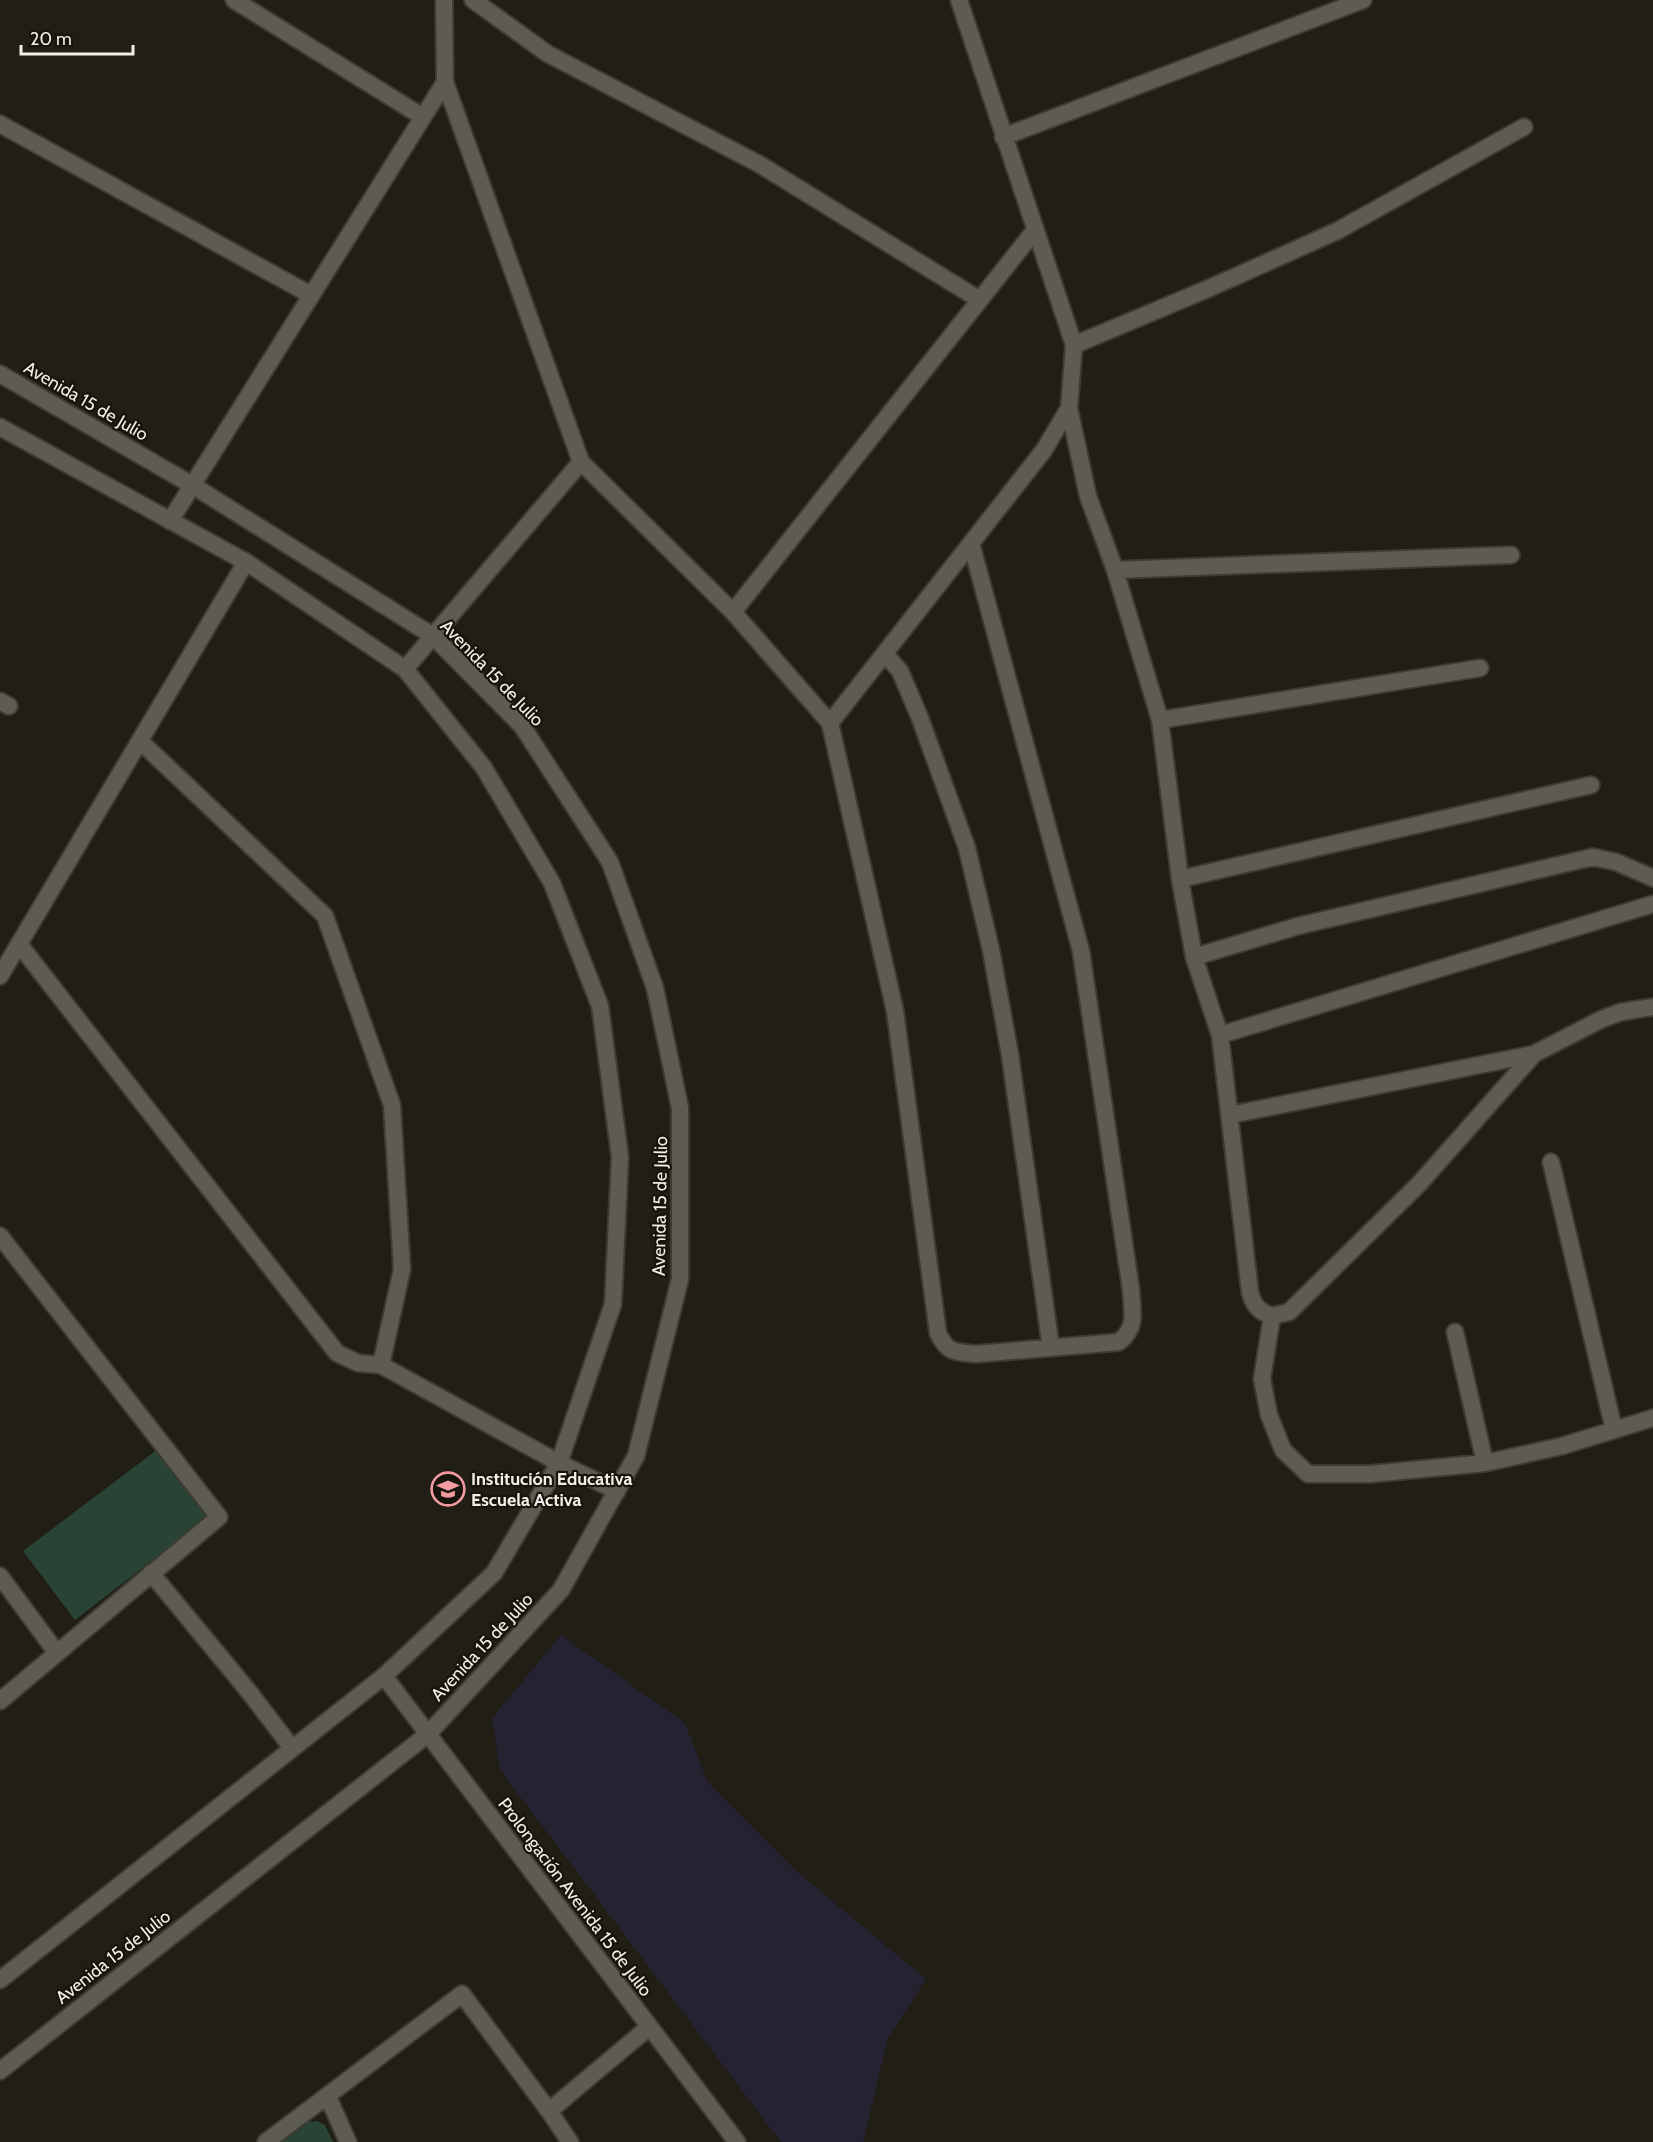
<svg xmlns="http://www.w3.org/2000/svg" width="1653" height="2142" font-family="Cabin,sans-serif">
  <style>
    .education { fill: #252232 }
    .green { fill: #294335 }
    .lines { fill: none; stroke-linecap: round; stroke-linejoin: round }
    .minor-casing { stroke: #3d3b35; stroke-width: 20 }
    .tertiary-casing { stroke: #3d3b35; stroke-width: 20 }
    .minor { stroke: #5e5b51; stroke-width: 16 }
    .tertiary { stroke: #5e5b51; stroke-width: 16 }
    .labels { text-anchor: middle; stroke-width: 4.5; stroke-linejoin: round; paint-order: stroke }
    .street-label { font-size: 18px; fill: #f0eee8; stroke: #17140c }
    .poi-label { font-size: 18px; font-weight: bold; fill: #f0eee8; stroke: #17140c; text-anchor: start }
  </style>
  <rect width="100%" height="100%" fill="#201e15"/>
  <path class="education" d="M561,1635L685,1723L707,1781L794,1869L926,1979L888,2038L863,2142H781L500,1770L492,1718Z"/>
  <path class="green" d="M158,1449L210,1516L75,1620L23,1551Z
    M317,2121L325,2125L333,2142H282L308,2122Z"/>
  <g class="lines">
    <g class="minor-casing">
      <path id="minor" d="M234,0L423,117
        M473,0L548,54L759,164L980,300
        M959,0L1074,345L1069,408L1088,496L1115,570L1160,720L1180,879L1194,957L1220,1035L1250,1292C1253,1305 1259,1312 1272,1316
        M445,82L581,462L733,612L830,723L895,1011L938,1333C947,1353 956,1352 976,1354L1119,1342C1138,1326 1132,1313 1131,1290L1081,951L971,543
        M0,124L311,295
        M1003,137L1363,0
        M1074,345L1212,287L1337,231L1524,127
        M170,521L445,82L444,0
        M1115,570L1511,555
        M733,612L1035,230
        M885,654L900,671L920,718L967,848L991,950L1010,1055L1051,1348
        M405,669L581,462
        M0,701L9,706
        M1160,720L1480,668
        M830,723L1044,450L1069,408
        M140,741L325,916L392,1105L402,1269L381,1365
        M1180,879L1591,785
        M19,944L337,1353L358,1363L381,1365L559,1463L617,1491
        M1194,957L1298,926L1593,857L1616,862L1653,878
        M0,976L246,562
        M1653,1007L1621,1012L1602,1019L1534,1054L1419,1184L1289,1312L1272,1316L1262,1379L1269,1415L1283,1450L1308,1474H1370L1485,1463L1562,1446L1653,1418
        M1220,1035L1653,904
        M1230,1115L1534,1054
        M1551,1162L1614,1430
        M0,1236L219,1517L0,1701
        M1455,1332L1485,1463
        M151,1573L250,1693L292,1748
        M0,1576L57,1653
        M384,1676L737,2142
        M328,2097L348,2142
        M549,2111L649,2027
        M266,2142L462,1994L549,2111L570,2142"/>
    </g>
    <g class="tertiary-casing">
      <path id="tertiary" d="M0,374L192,485L433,636L522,726L610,862L655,988L680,1108V1279L636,1456L561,1590L428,1734L0,2071
        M0,427L246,562L405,669L484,768L552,883L600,1006L620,1157L613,1304L559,1463L494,1573L384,1676L0,1980"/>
    </g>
    <use href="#minor" class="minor"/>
    <use href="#tertiary" class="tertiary"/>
  </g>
  <defs>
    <g id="school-ring" transform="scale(1.725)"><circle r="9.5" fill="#17140c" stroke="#f49aa1" stroke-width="1.5"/><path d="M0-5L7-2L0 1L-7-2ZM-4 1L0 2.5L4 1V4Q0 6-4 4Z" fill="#f49aa1"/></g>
  </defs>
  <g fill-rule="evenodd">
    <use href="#school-ring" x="448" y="1489"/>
  </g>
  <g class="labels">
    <g class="street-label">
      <text transform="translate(86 401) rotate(30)" y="6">Avenida 15 de Julio</text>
      <text transform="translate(492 673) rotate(46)" y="6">Avenida 15 de Julio</text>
      <text transform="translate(660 1206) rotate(-89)" y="6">Avenida 15 de Julio</text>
      <text transform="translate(482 1647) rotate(-47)" y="6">Avenida 15 de Julio</text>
      <text transform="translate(575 1897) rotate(53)" y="6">Prolongación Avenida 15 de Julio</text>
      <text transform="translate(113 1957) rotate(-38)" y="6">Avenida 15 de Julio</text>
    </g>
    <g class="poi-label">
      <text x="471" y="1485">Institución Educativa<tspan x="471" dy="21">Escuela Activa</tspan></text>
    </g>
  </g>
  <path d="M21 45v9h112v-9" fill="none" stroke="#f0eee8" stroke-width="3"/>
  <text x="30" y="45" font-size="18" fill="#f0eee8" stroke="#17140c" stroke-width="4.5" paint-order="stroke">20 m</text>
</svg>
